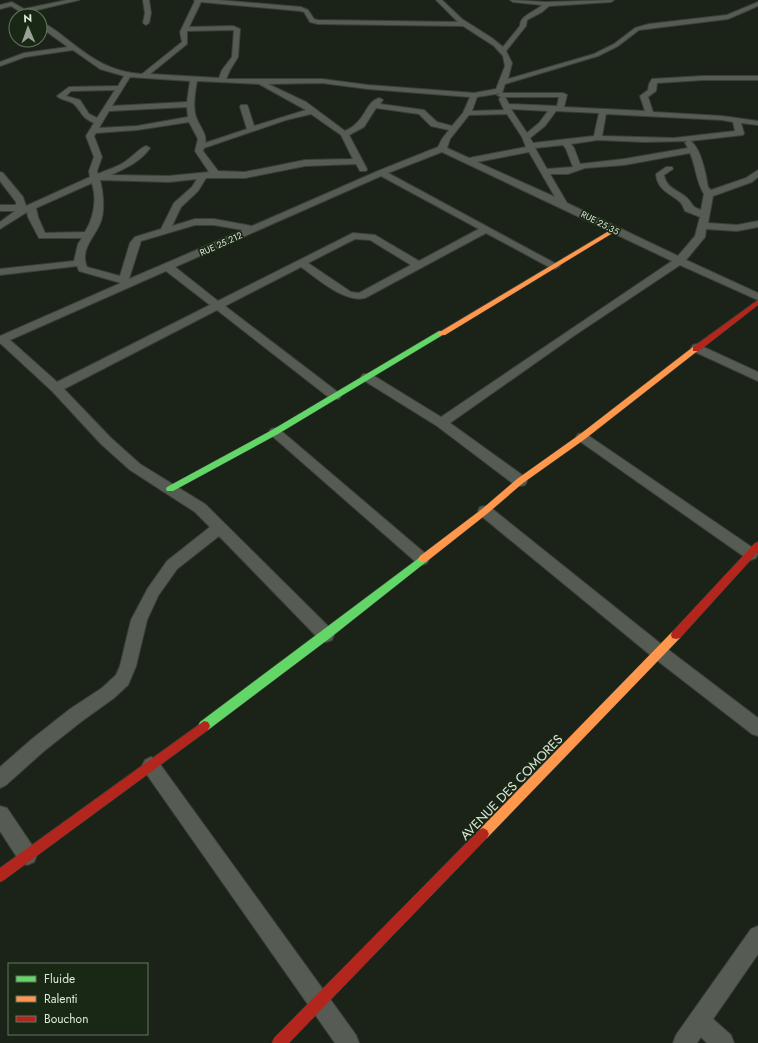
<svg xmlns="http://www.w3.org/2000/svg" width="758" height="1043" font-family="Jost,sans-serif">
  <style>
    .lines { fill: none; stroke-linecap: round; stroke-linejoin: round }
    .street-casing { stroke: #394038; stroke-width: 2 }
    .fast-casing { stroke: #394038; stroke-width: 1 }
    .slow-casing { stroke: #394038; stroke-width: 1 }
    .jam-casing { stroke: #394038; stroke-width: 1 }
    .street { fill: #565c54; fill-rule: evenodd }
    .fast { fill: #63d668; fill-rule: evenodd }
    .slow { fill: #ff974d; fill-rule: evenodd }
    .jam { fill: #b3261e; fill-rule: evenodd }
    .labels { text-anchor: middle; stroke-width: 3.5; stroke-linejoin: round; paint-order: stroke }
    .far-street-label { font-size: 9px; fill: #dee7db; stroke: #192715 }
    .near-street-label { font-size: 13px; fill: #dee7db; stroke: #192715 }
  </style>
  <rect width="100%" height="100%" fill="#1b2319"/>
  <g class="lines">
    <g class="street-casing">
      <path id="street" d="M67,0H79L29,12L34,16H27L11,6L0,9V5L12,2L24,9Z
        M143,0H149L151,13L149,23L146,25L143,23L145,13Z
        M194,0H218L301,7L308,10L314,19L318,20L458,22L436,0H442L462,19L492,38L503,47L520,26C520,15 535,12 542,5L513,2L510,0L546,2L614,0L611,2L549,6L542,12L527,20L526,26L506,51L512,63L508,79L594,54L614,44L635,28L649,24L727,15L758,2V6L728,19L639,30L618,46L598,56L505,84L502,93L477,97L472,111L504,110L499,99L501,97L497,95L501,93H563L567,95L564,107L645,111L640,96L648,90L649,84L652,79L703,76H758V80H703L657,83L656,91L648,97L653,112L722,116L758,121V125L741,123L744,133L743,135L690,141C701,147 706,175 708,187L711,190L746,178L758,170V177L752,182L713,196L708,223L737,225L758,221V227L737,231L706,229L705,237L686,260L758,293V300L680,265L575,335L450,423L525,477L527,481L525,485L520,486L515,485L437,426L363,380L361,377L363,374H371L441,417L672,261L442,152L388,173L560,266L555,269L551,268L486,233L365,298C344,303 317,278 301,267L225,306L339,393L341,396L339,399H331L217,310L64,389L111,438L140,464L205,504L332,630L334,635L332,640L326,642L320,640L219,536L177,569L158,596L147,620L136,666L128,685L114,698L82,721L44,751L6,785L0,788V767L32,739L70,709L102,688L116,675L120,666L131,620L148,588L167,561L210,527L195,512L130,470L101,444L52,391L0,343V336L121,283L79,271L77,266L0,275V269L74,261L78,244L82,238H39L28,217L27,212L0,229V222L15,211H0V205H16V202L0,181V172L3,173L23,197L26,206L90,177L89,171L94,157L86,136L94,123C80,116 84,115 75,105C71,100 62,101 57,96L69,87L118,86L124,76L100,69L73,50L25,57L0,66V62L24,53L68,47L40,27V22C50,25 60,34 68,40C92,59 111,72 142,74L182,42L180,32L195,1ZM201,2L300,11L304,12L310,22L318,24L463,26L494,46L503,56L505,66L496,89L474,93L368,85L322,79H226L230,70L238,57L240,29L233,26L189,27ZM234,30L232,57L222,70L219,78L150,74L187,44V31ZM130,77L190,81L187,102L112,106ZM197,81L259,84L306,110L254,126L248,107L247,105H241L240,107L247,129L205,143C208,133 196,123 195,113C193,103 195,92 197,81ZM322,83L368,89L470,97L463,113L452,126L437,122L424,110L380,104L383,100L379,98C365,102 366,122 345,131L306,102L268,84ZM115,90L97,118L89,114L80,100L66,96L71,91ZM505,97H559L557,106L509,104ZM187,107L188,117L137,126L99,128L109,111ZM376,108L419,114L431,126L449,130L442,139L438,147L378,171L252,226L214,219H195L172,226L181,207L198,191L206,178H245L305,166L356,164L360,171H366L367,169L349,135L364,127ZM511,109L548,111L539,123L527,133ZM556,111L599,113L594,136L533,143L530,138L545,126ZM311,114L341,135L353,159L305,160L245,172L218,171L203,151L204,148L286,120ZM507,114L522,137L526,147L469,158L447,148L450,139L469,115ZM606,114L722,120L733,122L735,131L674,138L602,136ZM189,122L198,139L195,151L209,172L169,176L111,175C126,168 140,162 150,148L146,146C141,147 130,159 123,163C115,168 106,170 98,174L97,171L102,157L94,136L96,133L137,130ZM598,140L645,142L687,141L685,143L688,148L624,159L580,164L574,148L571,144ZM563,145L566,149L573,167L547,169L535,148ZM529,152L555,197L477,162ZM690,153C696,166 696,182 704,194L701,210C690,206 694,205 687,198C678,190 666,188 664,175L673,169L672,167H666L656,174C657,190 670,193 680,202C683,205 683,207 685,211L700,217L695,236L678,256L567,203L550,174H568L585,168L624,165ZM381,176L479,229L419,261L375,235L353,233L218,301L175,267ZM197,179L192,187L174,203L161,229L135,237L130,243L120,276L87,267C79,249 96,236 101,221C105,209 103,191 100,180L169,182ZM92,183C97,200 94,217 85,232L45,233L38,217L36,208ZM195,225H214L243,230L129,279L141,241ZM355,239L370,240L411,265L359,293L351,292L308,263ZM166,271L210,305L57,382L10,340Z
        M697,344L758,372V381L693,351L691,348L693,345Z
        M275,428L279,429L427,555L429,559L427,563L422,565L417,563L271,435L269,432L271,429Z
        M582,433L586,434L756,550L758,554L756,558L751,560L746,558L578,440L576,437L578,434Z
        M485,506L490,507L666,648L758,718V736L752,734L654,658L480,515L478,511L480,507Z
        M151,757L157,760L356,1035L359,1043H335L145,772L142,766L145,760Z
        M0,806L7,808L34,848L37,855L34,862L27,865L20,862L0,831Z
        M758,926V954L713,1019L731,1035L734,1043H707L701,1037L697,1043H673L676,1035L751,929Z"/>
    </g>
    <g class="fast-casing">
      <path id="fast" d="M439,331H445L446,333L278,434L173,491H167L166,489L167,487L272,430Z
        M423,555L426,556L428,559L426,562L330,638L208,730L204,731L200,730L198,726L200,722Z"/>
    </g>
    <g class="slow-casing">
      <path id="slow" d="M614,228L616,229V231L445,335H439L438,333Z
        M693,347H699L700,349L585,439L523,483L488,513L426,562H420L418,559L420,556L482,509L517,479L579,435Z
        M676,631L680,632L681,635L680,638L487,838L483,840L479,838L477,834L479,830L672,632Z"/>
    </g>
    <g class="jam-casing">
      <path id="jam" d="M758,300V305L699,351H693V347Z
        M758,542V552L680,638L676,639L672,638L671,635L672,632L755,543Z
        M204,721L208,722L210,726L208,730L4,880L0,882V868Z
        M483,828L487,830L489,834L487,838L289,1043H272L274,1038L479,830Z"/>
    </g>
    <use href="#street" class="street"/>
    <use href="#fast" class="fast"/>
    <use href="#slow" class="slow"/>
    <use href="#jam" class="jam"/>
  </g>
  <g class="labels">
    <g class="far-street-label">
      <text transform="translate(600 223) rotate(27)" y="3">RUE 25.35</text>
      <text transform="translate(221 244) rotate(-24)" y="3">RUE 25.212</text>
    </g>
    <g class="near-street-label">
      <text transform="translate(511 787) rotate(-46)" y="5">AVENUE DES COMORES</text>
    </g>
  </g>
  <rect x="8" y="963" width="140" height="72" fill="#192715" stroke="#687464"/>
  <rect x="16" y="976" width="20" height="6" fill="#63d668" stroke="#687464"/>
  <text x="44" y="983" font-size="12" fill="#dee7db">Fluide</text>
  <rect x="16" y="996" width="20" height="6" fill="#ff974d" stroke="#687464"/>
  <text x="44" y="1003" font-size="12" fill="#dee7db">Ralenti</text>
  <rect x="16" y="1016" width="20" height="6" fill="#b3261e" stroke="#687464"/>
  <text x="44" y="1023" font-size="12" fill="#dee7db">Bouchon</text>
  <g transform="translate(28 28) rotate(358)"><circle r="19" fill="#192715" stroke="#687464"/>
  <path d="M0-3L7 15L0 10L-7 15Z" fill="#9aa297"/>
  <text y="-6" font-size="11" font-weight="bold" text-anchor="middle" fill="#dee7db">N</text>
  </g>
</svg>
